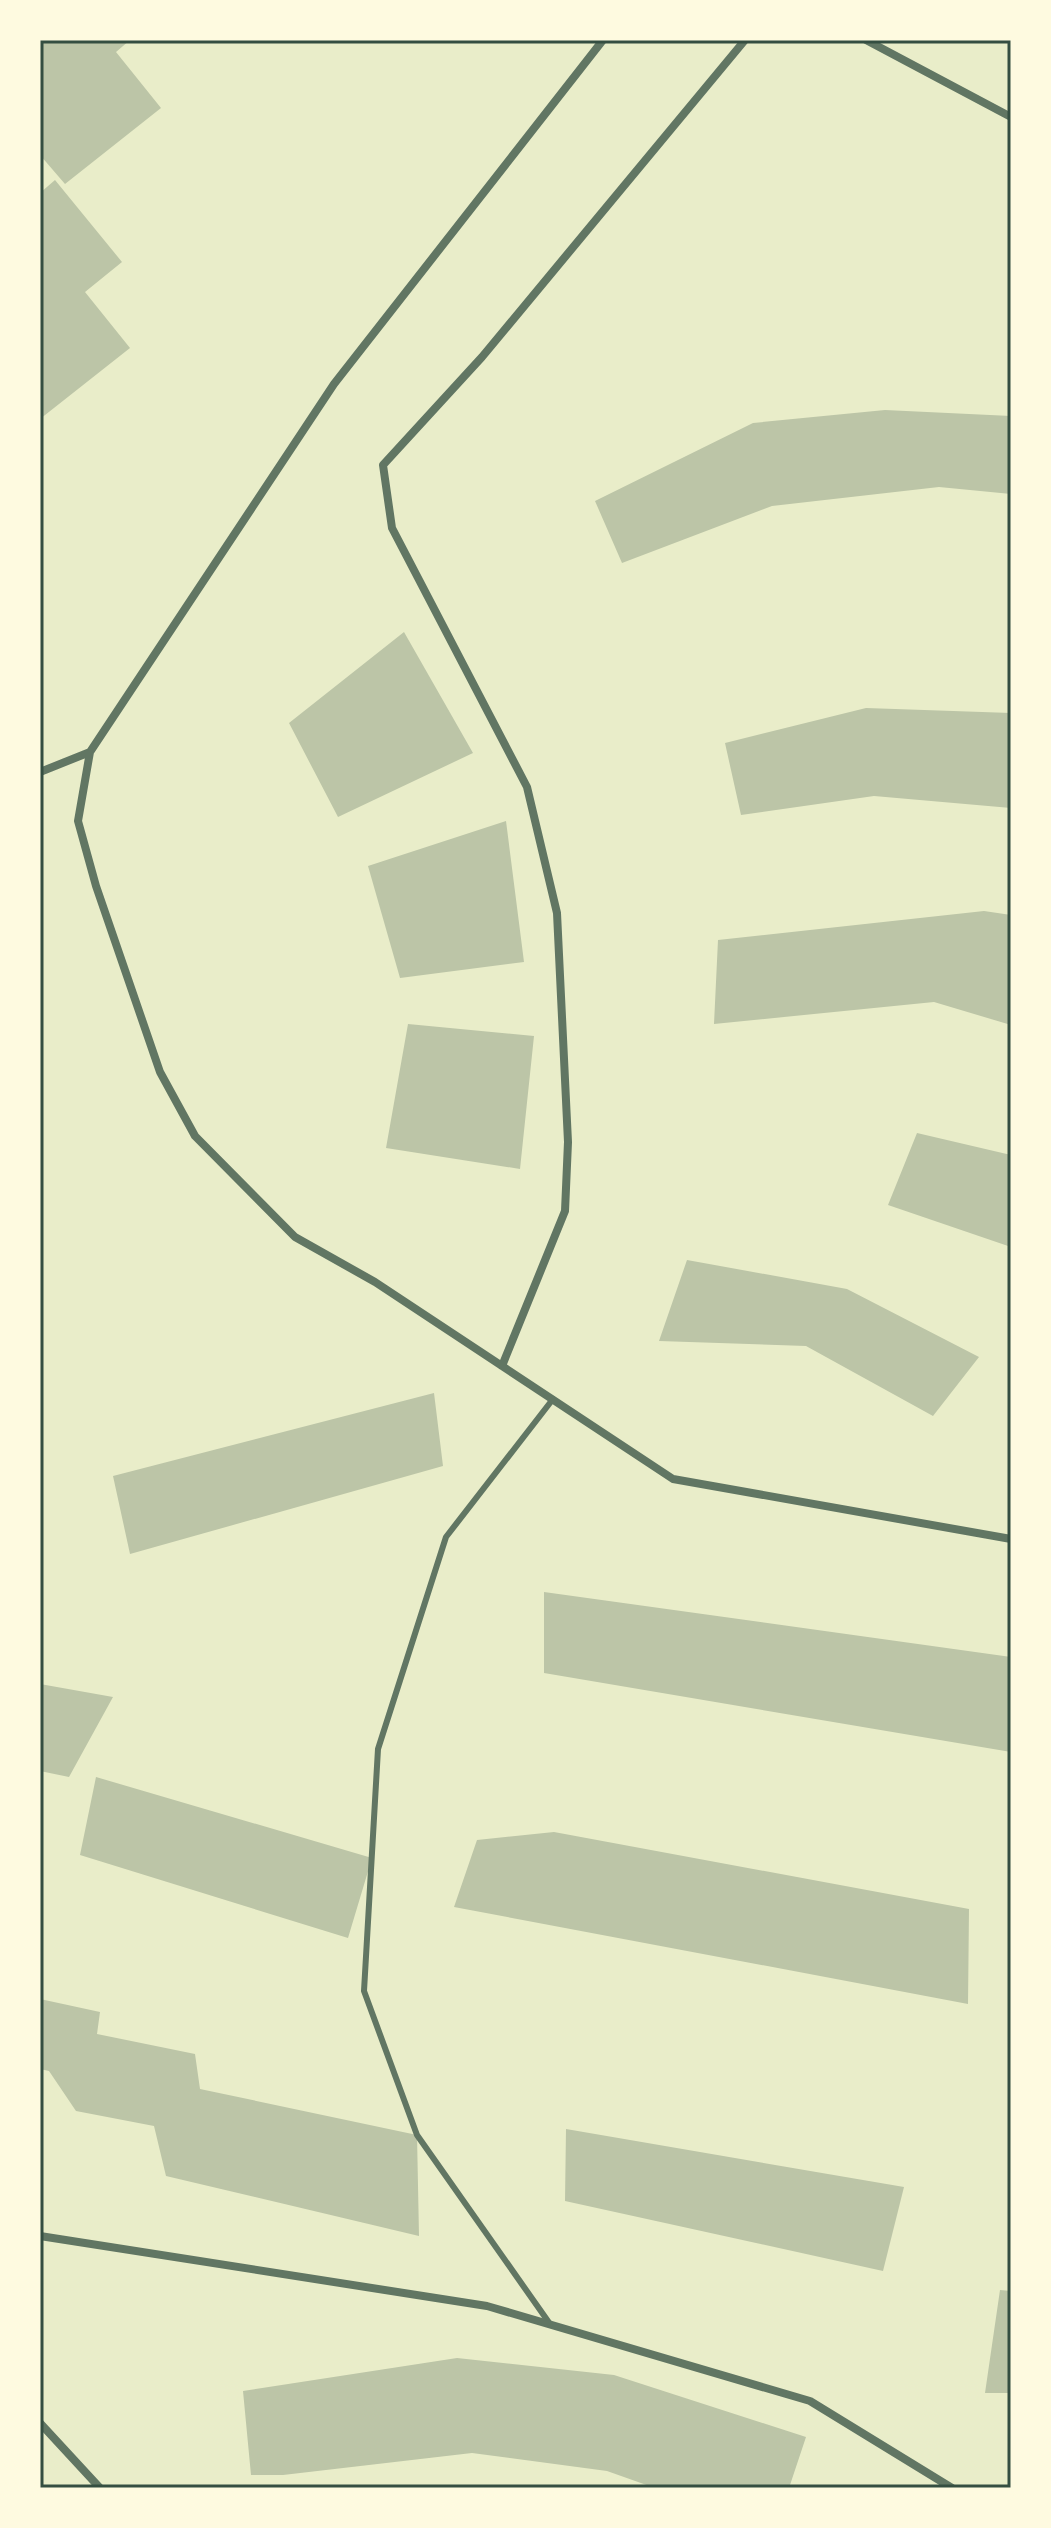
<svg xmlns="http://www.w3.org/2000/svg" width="1051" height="2528" font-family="Karla,sans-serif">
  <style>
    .building { fill: #bcc5a7 }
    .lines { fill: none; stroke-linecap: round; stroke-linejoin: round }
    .service { stroke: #617663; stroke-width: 6 }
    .minor { stroke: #617663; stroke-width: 8 }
    .neatline { fill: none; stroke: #344e41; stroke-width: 3 }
  </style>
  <rect width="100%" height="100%" fill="#e9edc9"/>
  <path class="building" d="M40,40H130L116,52L161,108L65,184L40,155Z
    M55,180L122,262L85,292L130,348L40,419V193Z
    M885,410L1011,416V494L939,487L772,506L622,563L595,501L753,423Z
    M404,632L473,753L338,817L289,723Z
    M866,708L1011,713V808L874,796L741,815L725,743Z
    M506,821L524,962L400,978L368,866Z
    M984,911L1011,915V1025L934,1002L714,1024L718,940Z
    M408,1024L534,1036L520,1169L386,1148Z
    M917,1133L1011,1155V1247L888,1205Z
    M687,1260L847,1289L979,1357L933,1416L806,1346L659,1341Z
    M434,1393L443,1466L130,1554L113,1476Z
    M544,1592L1011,1657V1752L544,1673Z
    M40,1684L113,1697L69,1777L40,1771Z
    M96,1777L372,1858L348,1938L80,1855Z
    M554,1832L969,1909L968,2004L454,1907L477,1840Z
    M40,1999L100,2012L97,2034L195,2054L200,2089L417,2135L419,2236L166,2176L154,2126L76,2111L49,2071L40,2069Z
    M566,2129L904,2187L883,2271L565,2201Z
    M1000,2290L1011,2291V2393H985Z
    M457,2358L614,2375L806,2437L789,2488H655L607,2471L472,2453L283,2475H251L243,2391Z"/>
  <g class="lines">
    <path class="service" d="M550,2324L417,2135L364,1991L378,1749L446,1537L553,1399"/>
    <path class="minor" d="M603,40L334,384L90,752L78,821L96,886L160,1072L195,1136L295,1237L375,1282L673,1479L1011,1539
      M866,40L1011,117
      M40,772L90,752
      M502,1366L565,1211L568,1142L557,913L527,787L392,528L383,465L482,357L745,40
      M40,2236L487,2306L810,2401L952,2488
      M40,2423L100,2488"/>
  </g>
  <rect width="1051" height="2528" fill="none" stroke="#fefae0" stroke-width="84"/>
  <rect x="42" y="42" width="967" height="2444" class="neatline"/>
</svg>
